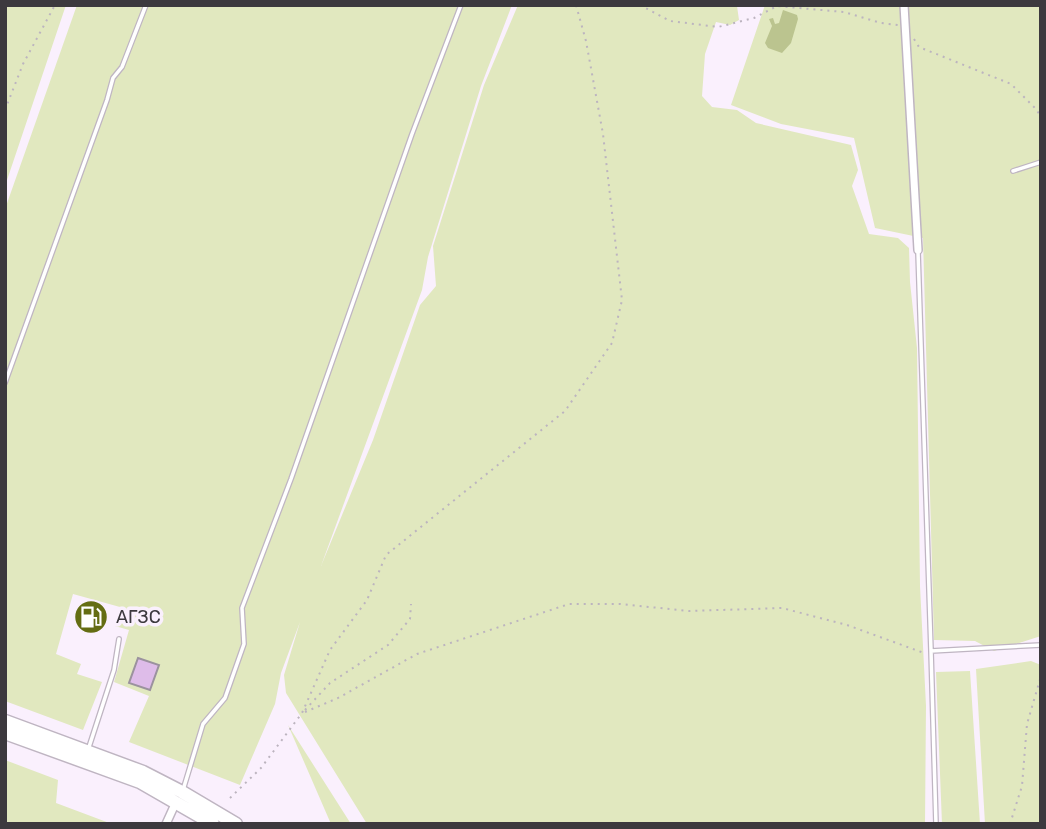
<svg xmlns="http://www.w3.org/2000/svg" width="1046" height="829" font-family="Rubik,sans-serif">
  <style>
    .green { fill: #e1e8bf }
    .water { fill: #bbc48f }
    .building { fill: #debce9; stroke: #9b929e; stroke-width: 2 }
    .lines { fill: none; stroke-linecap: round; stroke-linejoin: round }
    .lane-casing { stroke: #bfb5c2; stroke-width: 6 }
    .street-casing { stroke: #bfb5c2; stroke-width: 10 }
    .primary-casing { stroke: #bfb5c2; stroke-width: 15 }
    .path { stroke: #bcb4bf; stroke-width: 2; stroke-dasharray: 2 5; stroke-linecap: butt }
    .lane { stroke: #fff; stroke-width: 3.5 }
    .street { stroke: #fff; stroke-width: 7 }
    .primary { stroke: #fff; stroke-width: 12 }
    .labels { text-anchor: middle; stroke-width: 7; stroke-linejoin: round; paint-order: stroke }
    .poi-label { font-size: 18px; fill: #3c393e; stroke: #faf0fd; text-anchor: start }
  </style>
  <rect width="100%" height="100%" fill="#faf0fd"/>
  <path class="green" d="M5,5H66L5,186Z
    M77,5H512L481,86L428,257L422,290L321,566L373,440L420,305L436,286L433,246L484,85L518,5L737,6L739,20L730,25L716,22L705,54L702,96L712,107L737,110L756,123L851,145L858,170L852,186L869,234L898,238L909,248L910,282L917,348L920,586L926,706L925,824H367L286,693L284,675L300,622L281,673L275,704L240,785L129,742L149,696L114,682L129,630L115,626L120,607L73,594L56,654L81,664L77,674L102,682L83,730L5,701V209Z
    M765,5H1041V636L994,651L975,641L934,640L923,238L875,228L854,138L781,124L731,105Z
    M1031,661L1041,665V824H985L976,669Z
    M970,671L980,824H942L936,672Z
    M288,725L351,824H331Z
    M5,760L58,780L56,803L112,824H5Z"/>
  <path class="water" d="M783,10L797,15L798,19L791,43L782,53L768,48L765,43L772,26L769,19L773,18L775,24L779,23Z"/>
  <path class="building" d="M138,658L159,665L150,690L129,683Z"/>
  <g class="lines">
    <g class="lane-casing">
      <path id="lane" d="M1013,171L1041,162
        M918,252L931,651
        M5,383L107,100L113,78L122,67L146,5
        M88,750L114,670L119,639
        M183,790L203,724L225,698L244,644L242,608L291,479L412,134L461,5
        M936,824L931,651L1041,645"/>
    </g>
    <g class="street-casing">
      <path id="street" d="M904,5L918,250
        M166,824L176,802"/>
    </g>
    <g class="primary-casing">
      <path id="primary" d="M5,721L143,772L182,792L236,824
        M5,733L140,782L213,824"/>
    </g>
    <path class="path" d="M640,5L670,21L718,27L754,18L777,6L844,12L881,23L898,25
      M914,39L919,47L1011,84L1036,109L1041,117
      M5,110L23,64L55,5
      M305,710L330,683L388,645L410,619L411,604
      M305,712L338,698L417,654L569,604H620L689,611L782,608L847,625L924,653
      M230,798L261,768L302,713L330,650L367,600L386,555L565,411L612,343L622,300L603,134L586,41L576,5
      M1010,824L1022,786L1027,724L1041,676"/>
    <use href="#lane" class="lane"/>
    <use href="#street" class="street"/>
    <use href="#primary" class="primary"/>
  </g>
  <defs>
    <g id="fuel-disc" transform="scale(1.75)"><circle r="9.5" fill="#646d13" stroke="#faf0fd"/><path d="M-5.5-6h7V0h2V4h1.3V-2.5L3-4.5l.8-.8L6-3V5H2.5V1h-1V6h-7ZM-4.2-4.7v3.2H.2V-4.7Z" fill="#fff"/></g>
  </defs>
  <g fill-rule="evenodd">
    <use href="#fuel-disc" x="91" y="617"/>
  </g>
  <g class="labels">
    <g class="poi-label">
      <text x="116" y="623">АГЗС</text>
    </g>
  </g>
  <rect width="1046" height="829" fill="none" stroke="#3c393e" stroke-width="14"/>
</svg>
